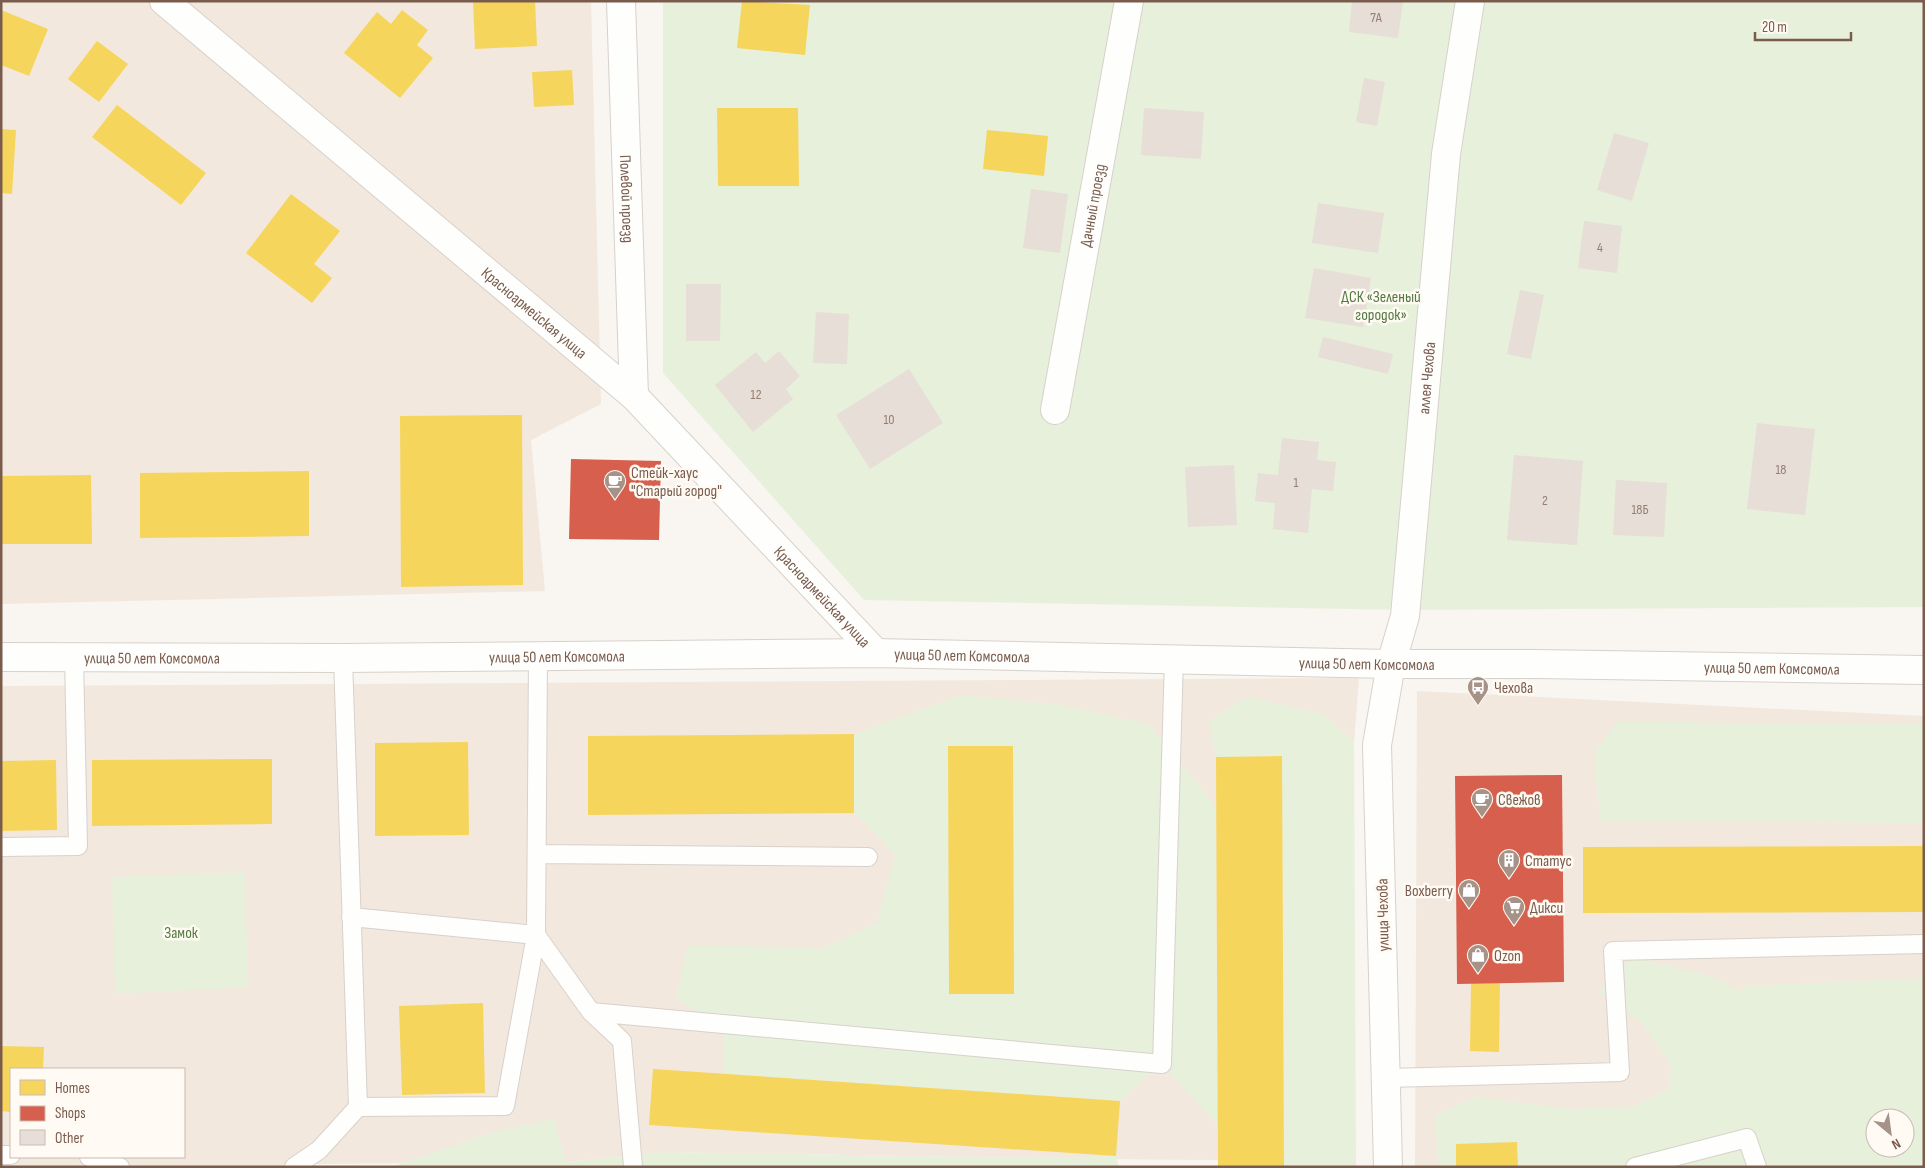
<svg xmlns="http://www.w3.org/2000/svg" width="1925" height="1168" font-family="'Sofia Sans Condensed',sans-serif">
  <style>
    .residential { fill: #f2e8de; fill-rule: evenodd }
    .green { fill: #e7f0db; fill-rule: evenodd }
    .homes { fill: #f6d55c }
    .shops { fill: #d6604d }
    .building { fill: #e6ded7 }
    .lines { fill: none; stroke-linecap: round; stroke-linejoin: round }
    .service-casing { stroke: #d7d1cb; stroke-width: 20 }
    .minor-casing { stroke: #d7d1cb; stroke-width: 30 }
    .tertiary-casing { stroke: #d7d1cb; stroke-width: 30 }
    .service { stroke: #fefefd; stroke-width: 18 }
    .minor { stroke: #fefefd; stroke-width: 28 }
    .tertiary { stroke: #fefefd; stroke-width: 28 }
    .labels { text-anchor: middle; stroke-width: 5; stroke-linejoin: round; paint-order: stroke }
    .number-label { font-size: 14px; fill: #977e72 }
    .street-label { font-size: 16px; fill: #7a5c4d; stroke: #fffaf3 }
    .park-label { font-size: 16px; fill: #537a41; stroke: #fffaf3 }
    .poi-label { font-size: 16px; fill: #7a5c4d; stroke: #fffaf3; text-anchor: start }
  </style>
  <rect width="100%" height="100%" fill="#f9f5f0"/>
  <path class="residential" d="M1,1H591L601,404L531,440L545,591L1,604Z
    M1359,678L1322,1161L1088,1159L664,1152L566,1162L313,1164V1167H1V686ZM11,1069H184V1157H11Z
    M1417,691L1924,716V1167H1415ZM1875,1118H1905V1148H1875Z"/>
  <path class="green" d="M663,1H1924V607L1405,610L864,600L663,373Z
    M961,695L1061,705L1149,724L1216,807L1217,1125L1162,1064L1120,1101L724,1074L723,1031L676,998L688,946L825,947L877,923L895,855L854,813V734Z
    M1247,697L1323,714L1354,741L1356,1167H1284L1282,757H1216L1209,721Z
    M1618,722L1924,724V823L1601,821L1595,770L1597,748Z
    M245,872L248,987L115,994L112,877Z
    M1633,957L1713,977L1743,992V986L1924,978V1167H1439L1434,1116L1475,1097L1571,1109L1635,1106L1670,1088L1671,1064L1643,1024L1599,992ZM1875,1118H1905V1148H1875Z
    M554,1119L566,1162L664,1152L1030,1158L1116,1156L1119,1167H392L486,1134Z"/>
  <path class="homes" d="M473,1H535L537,46L475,49Z
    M742,1L810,5L805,55L737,48Z
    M1,10L48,29L29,76L1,65Z
    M402,10L428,30L417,45L433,58L400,98L344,53L377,12L391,24Z
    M97,41L128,64L99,102L68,79Z
    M572,70L574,105L534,107L532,72Z
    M117,105L206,173L181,205L92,137Z
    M717,108H798L799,186H718Z
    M1,129L16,130L12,194L1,193Z
    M987,130L1048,136L1044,176L983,169Z
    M291,194L340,231L314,264L332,278L312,303L246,253Z
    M522,415L523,585L401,587L400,416Z
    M309,471V536L140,538V473Z
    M91,475L92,544H1V476Z
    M854,734V813L588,815V736Z
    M468,742L469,835L375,836V743Z
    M948,746H1013L1014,994H949Z
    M1282,756L1284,1167H1218L1216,757Z
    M272,759V824L92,826V760Z
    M56,760L57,830L1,831V761Z
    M1924,846V912L1583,913V847Z
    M1471,983H1500L1499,1052L1470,1051Z
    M483,1003L485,1093L402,1095L399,1006Z
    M1,1046L44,1047L43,1069H11V1112L1,1111Z
    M653,1069L1120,1101L1116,1156L649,1125Z
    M1517,1142L1518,1167H1456V1144Z"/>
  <path class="shops" d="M571,459L661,461L659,540L569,539Z
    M1562,775L1564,982L1457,984L1455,776Z"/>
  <path class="building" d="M1352,1H1403L1398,38L1349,32Z
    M1364,78L1385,82L1377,126L1356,122Z
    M1144,108L1204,112L1201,159L1141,155Z
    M1614,133L1649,143L1632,201L1597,190Z
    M1031,189L1068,194L1060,253L1023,248Z
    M1318,203L1384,213L1378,253L1312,243Z
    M1584,221L1622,226L1617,273L1578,268Z
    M1314,268L1371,278L1363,327L1305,318Z
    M686,284H721L720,341H686Z
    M1520,290L1544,295L1531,359L1507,354Z
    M816,312L849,314L847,364L813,363Z
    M1323,337L1393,354L1388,374L1318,357Z
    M779,351L800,376L786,389L793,399L753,432L715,385L756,352L765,363Z
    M909,369L943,423L870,469L836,415Z
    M1757,423L1815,429L1805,515L1747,509Z
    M1282,438L1319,442L1317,460L1336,462L1333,491L1312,489L1308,533L1273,529L1275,503L1255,501L1258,473L1278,475Z
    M1514,455L1583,461L1577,545L1507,540Z
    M1234,465L1237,525L1188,527L1185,467Z
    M1616,480L1667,483L1664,537L1613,535Z"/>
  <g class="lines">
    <g class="service-casing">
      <path id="service" d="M538,657L536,935L591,1012L1162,1064L1174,659
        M1,847L78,846L74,657
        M537,854L868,857
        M351,917L536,935L505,1106L358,1107
        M591,1012L622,1041L633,1167
        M1386,1078L1620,1072L1613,951L1924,944
        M1,1155H11
        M89,1157L120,1167
        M294,1167L319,1150L358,1107L343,658
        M1635,1167L1747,1138L1757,1167"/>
    </g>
    <g class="minor-casing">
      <g id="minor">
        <path id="s1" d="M621,1L634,396"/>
        <path id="s2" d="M1055,410L1129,1"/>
        <path id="s3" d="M1391,664L1405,616L1446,154L1470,1"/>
      </g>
    </g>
    <g class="tertiary-casing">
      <g id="tertiary">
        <path id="s4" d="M164,1L634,396L876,653"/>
        <path id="s5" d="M1,657L343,658L876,653L1391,664H1536L1924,670"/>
        <path d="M1388,1167L1377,745L1391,664"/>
      </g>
    </g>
    <use href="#service" class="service"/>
    <use href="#minor" class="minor"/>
    <use href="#tertiary" class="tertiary"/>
  </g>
  <defs>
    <g id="cafe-pin" transform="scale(1.125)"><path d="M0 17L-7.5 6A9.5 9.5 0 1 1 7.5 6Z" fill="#a69286" stroke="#fffaf3"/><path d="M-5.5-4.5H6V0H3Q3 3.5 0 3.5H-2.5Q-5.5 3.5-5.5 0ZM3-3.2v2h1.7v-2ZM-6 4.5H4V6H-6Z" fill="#fff"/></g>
    <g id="bus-pin" transform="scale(1.125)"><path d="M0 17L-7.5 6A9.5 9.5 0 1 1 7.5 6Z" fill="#a69286" stroke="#fffaf3"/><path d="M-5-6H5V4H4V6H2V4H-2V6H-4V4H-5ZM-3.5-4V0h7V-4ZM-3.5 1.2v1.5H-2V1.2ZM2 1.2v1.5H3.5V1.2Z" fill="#fff"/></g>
    <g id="building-pin" transform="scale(1.125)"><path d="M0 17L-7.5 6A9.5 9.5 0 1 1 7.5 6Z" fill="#a69286" stroke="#fffaf3"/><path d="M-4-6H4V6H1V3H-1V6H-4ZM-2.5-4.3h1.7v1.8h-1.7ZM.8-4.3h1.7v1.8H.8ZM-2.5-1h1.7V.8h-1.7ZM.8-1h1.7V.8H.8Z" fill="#fff"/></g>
    <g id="shop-pin" transform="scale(1.125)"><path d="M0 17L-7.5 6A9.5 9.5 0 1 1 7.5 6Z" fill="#a69286" stroke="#fffaf3"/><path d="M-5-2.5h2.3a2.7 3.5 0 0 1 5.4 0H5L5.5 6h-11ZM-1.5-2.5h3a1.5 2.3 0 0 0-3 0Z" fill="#fff"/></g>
    <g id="supermarket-pin" transform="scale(1.125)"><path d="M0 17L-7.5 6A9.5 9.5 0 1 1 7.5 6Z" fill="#a69286" stroke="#fffaf3"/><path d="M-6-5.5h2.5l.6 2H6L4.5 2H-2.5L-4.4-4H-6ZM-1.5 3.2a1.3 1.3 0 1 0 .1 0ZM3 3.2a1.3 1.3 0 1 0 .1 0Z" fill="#fff"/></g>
  </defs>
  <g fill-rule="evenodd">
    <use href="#cafe-pin" x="615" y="481"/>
    <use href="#bus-pin" x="1478" y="687"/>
    <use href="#cafe-pin" x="1482" y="799"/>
    <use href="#building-pin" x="1509" y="860"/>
    <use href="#shop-pin" x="1469" y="890"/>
    <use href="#supermarket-pin" x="1514" y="907"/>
    <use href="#shop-pin" x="1478" y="955"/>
  </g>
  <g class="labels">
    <g class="number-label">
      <text x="1376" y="22">7А</text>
      <text x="1600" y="252">4</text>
      <text x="756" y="399">12</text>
      <text x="889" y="424">10</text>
      <text x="1781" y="474">18</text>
      <text x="1296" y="487">1</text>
      <text x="1545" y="505">2</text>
      <text x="1640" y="514">18Б</text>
    </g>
    <g class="street-label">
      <text dy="6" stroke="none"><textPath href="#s1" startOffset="198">Полевой проезд</textPath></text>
      <text dy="6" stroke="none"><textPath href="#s2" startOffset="208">Дачный проезд</textPath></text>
      <text dy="6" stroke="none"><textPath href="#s4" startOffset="484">Красноармейская улица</textPath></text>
      <text dy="6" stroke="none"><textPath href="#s3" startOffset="289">аллея Чехова</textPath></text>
      <text dy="6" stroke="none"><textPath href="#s4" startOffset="889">Красноармейская улица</textPath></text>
      <text dy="6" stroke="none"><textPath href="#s5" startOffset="961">улица 50 лет Комсомола</textPath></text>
      <text dy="6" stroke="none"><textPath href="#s5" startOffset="556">улица 50 лет Комсомола</textPath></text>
      <text dy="6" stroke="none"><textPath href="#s5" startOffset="151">улица 50 лет Комсомола</textPath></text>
      <text dy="6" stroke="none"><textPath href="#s5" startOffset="1366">улица 50 лет Комсомола</textPath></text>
      <text dy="6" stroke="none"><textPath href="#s5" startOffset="1771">улица 50 лет Комсомола</textPath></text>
      <text transform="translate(1382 915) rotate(-91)" y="6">улица Чехова</text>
    </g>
    <g class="park-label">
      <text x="1381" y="302">ДСК «Зеленый<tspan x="1381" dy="18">городок»</tspan></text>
      <text x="181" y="938">Замок</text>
    </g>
    <g class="poi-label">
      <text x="631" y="478">Стейк-хаус<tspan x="631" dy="18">"Старый город"</tspan></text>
      <text x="1494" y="693">Чехова</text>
      <text x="1498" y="805">Свежов</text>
      <text x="1525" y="866">Статус</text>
      <text x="1453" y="896" text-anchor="end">Boxberry</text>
      <text x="1530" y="913">Дикси</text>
      <text x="1494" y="961">Ozon</text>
    </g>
  </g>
  <rect width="1925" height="1168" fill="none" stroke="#7a5c4d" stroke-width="5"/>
  <rect x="10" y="1068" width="175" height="90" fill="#fffaf3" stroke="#cabbb1"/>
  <rect x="20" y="1080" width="25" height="15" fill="#f6d55c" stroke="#cabbb1"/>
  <text x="55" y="1093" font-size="15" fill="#7a5c4d">Homes</text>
  <rect x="20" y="1106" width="25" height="15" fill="#d6604d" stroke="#cabbb1"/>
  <text x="55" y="1118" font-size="15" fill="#7a5c4d">Shops</text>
  <rect x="20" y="1130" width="25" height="15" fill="#e6ded7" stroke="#cabbb1"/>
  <text x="55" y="1143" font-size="15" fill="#7a5c4d">Other</text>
  <g transform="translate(1890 1133) rotate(151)"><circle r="24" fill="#fffaf3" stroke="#cabbb1"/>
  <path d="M0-4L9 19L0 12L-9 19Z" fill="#a69286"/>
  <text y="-8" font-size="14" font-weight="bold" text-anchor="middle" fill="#7a5c4d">N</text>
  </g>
  <path d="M1755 32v8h96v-8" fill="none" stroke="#7a5c4d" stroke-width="2.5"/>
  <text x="1762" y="32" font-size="15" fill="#7a5c4d" stroke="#fffaf3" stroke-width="4" paint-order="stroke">20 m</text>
</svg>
